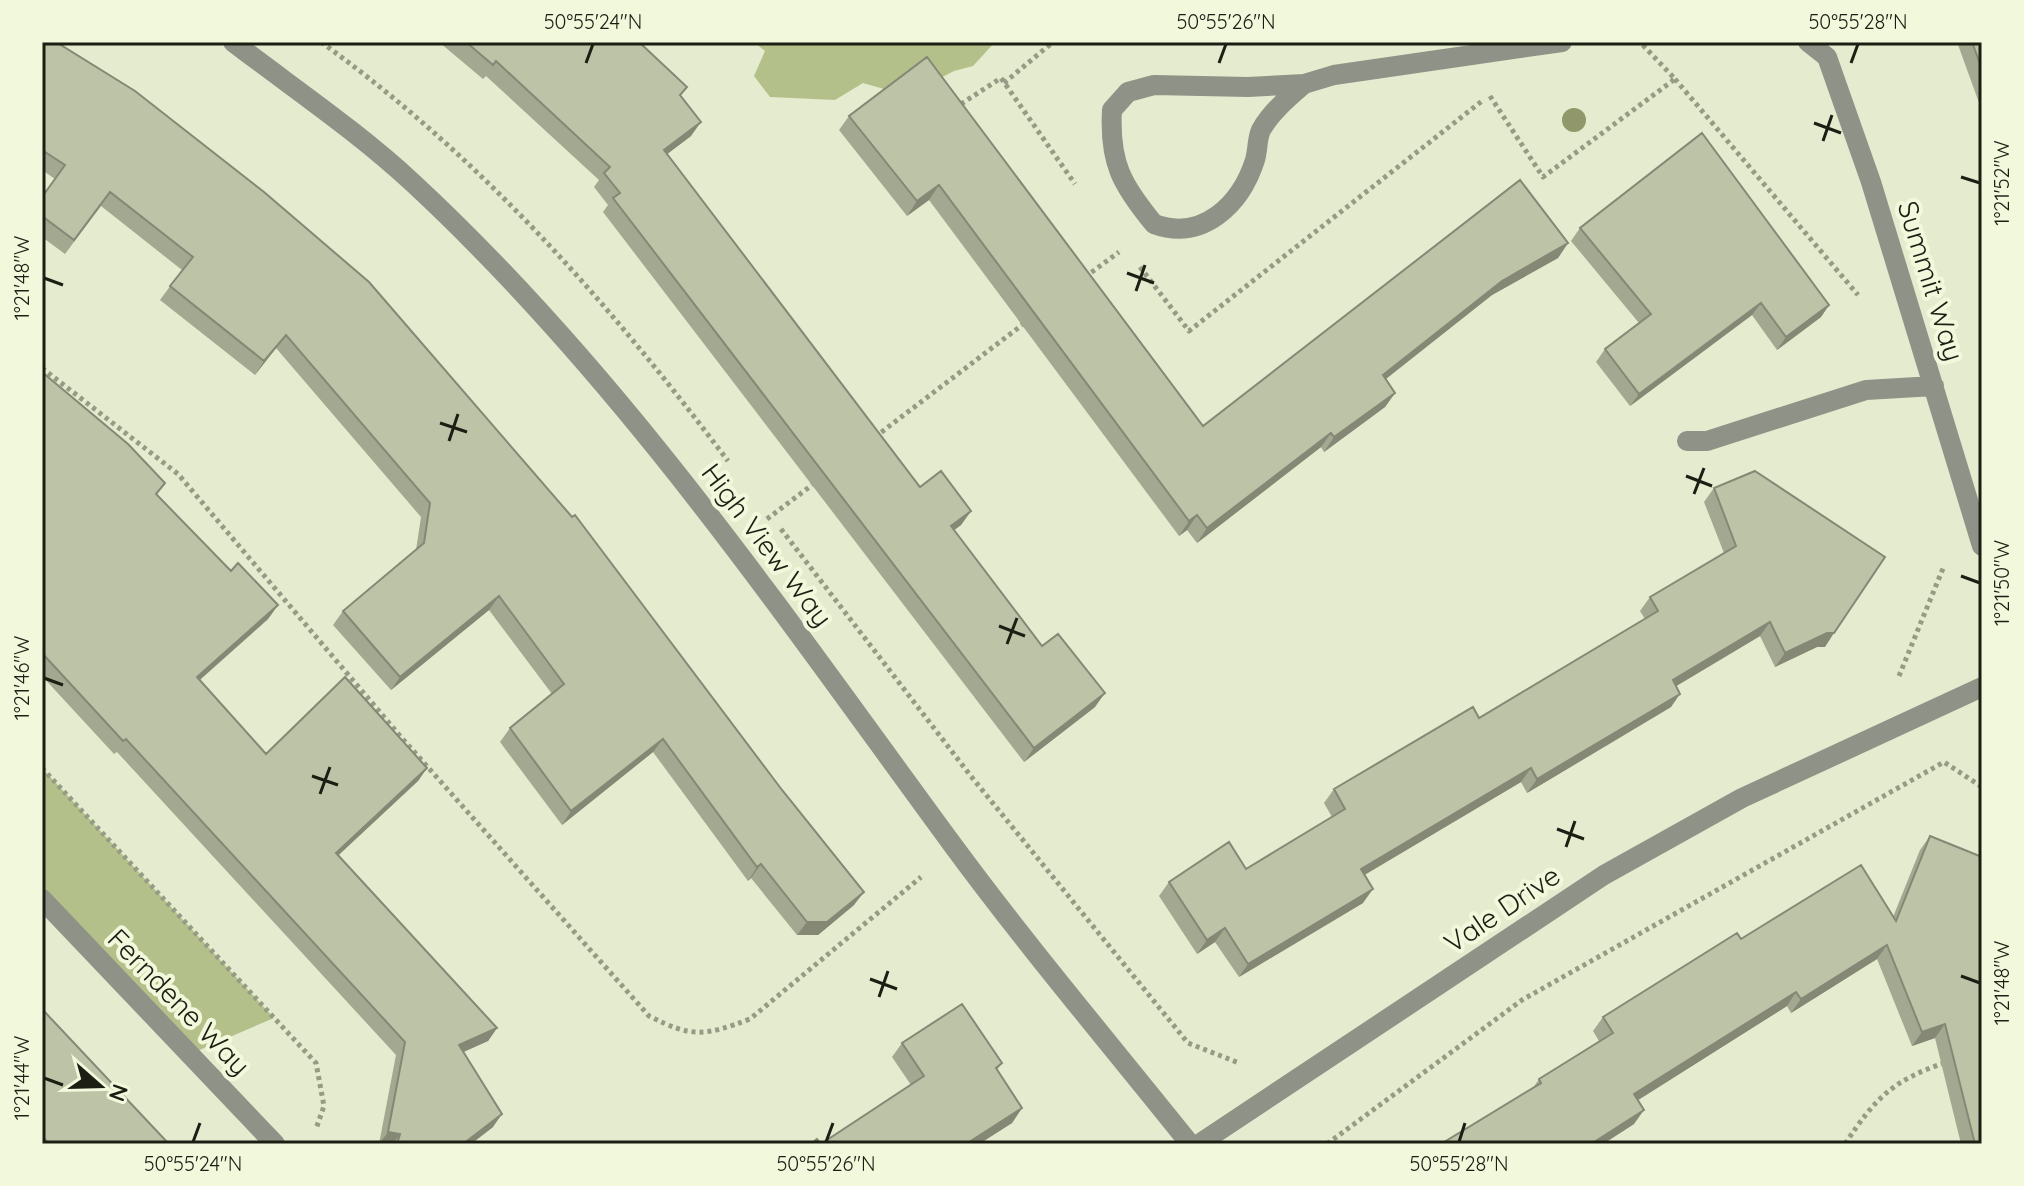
<svg xmlns="http://www.w3.org/2000/svg" width="2024" height="1186" font-family="Quicksand,sans-serif">
  <style>
    .green { fill: #b4c08a }
    .lines { fill: none; stroke-linecap: round; stroke-linejoin: round }
    .path { stroke: #969b85; stroke-width: 5; stroke-dasharray: 4 4; stroke-linecap: butt }
    .minor { stroke: #8f9286; stroke-width: 20 }
    .tree { fill: #90986b }
    .wall { fill: #a3a890 }
    .shaded-wall { fill: #848875 }
    .building { fill: #bdc3a7; stroke: #848875; stroke-width: 2 }
    .ticks { fill: none; stroke: #1c1e14; stroke-width: 3 }
    .labels { text-anchor: middle; stroke-width: 8; stroke-linejoin: round; paint-order: stroke }
    .street-label { font-size: 28px; fill: #1c1e14; stroke: #f1f8db }
    .neatline { fill: none; stroke: #1c1e14; stroke-width: 3 }
    .ticks-label { font-size: 20px; text-anchor: middle; fill: #1c1e14 }
  </style>
  <rect width="100%" height="100%" fill="#e4ebce"/>
  <path class="green" d="M754,42H995L973,66L954,71L927,85L891,91L863,83L835,100L770,97L754,76L765,51Z
    M42,768L274,1018L190,1054L42,899Z"/>
  <g class="lines">
    <path class="path" d="M321,42C484,160 608,302 728,461
      M1675,79L1858,295
      M1004,83L1053,42
      M1490,96L1543,177L1675,79L1640,42
      M961,104L1001,78L1075,184
      M1140,267L1189,331L1482,101
      M1085,277L1119,252
      M42,368L178,474L401,737L649,1016C692,1038 705,1036 750,1019L921,877
      M875,437L1026,322
      M767,519L816,482
      M781,529L970,775L1188,1043L1239,1063
      M1899,676L1944,566
      M42,768L316,1063L324,1106L316,1129
      M1327,1144L1522,1000L1944,762L1982,787
      M1845,1144C1876,1097 1893,1080 1947,1062"/>
    <path class="minor" d="M233,42C293,88 357,131 413,183C622,377 783,614 952,844C1027,946 1110,1044 1190,1144
      M1808,42L1827,57L1871,182L1982,546
      M1304,84C1289,97 1271,112 1261,130C1257,138 1258,150 1255,160C1241,204 1203,242 1154,224C1122,185 1109,163 1112,110L1128,92L1154,85L1248,87L1304,84L1334,75L1562,42
      M1687,441H1707L1866,390L1934,386
      M42,899L275,1144
      M1199,1144L1604,875L1742,798L1982,687"/>
  </g>
  <circle class="tree" cx="1574" cy="120" r="12"/>
  <path class="wall" d="M42,42L854,905L818,935H797L751,878L748,881L653,752L562,825L500,742L510,728L552,694L489,610L391,690L333,625L343,611L416,550L421,517L276,348L255,375L160,300L182,270L101,206L65,254L42,237V197L55,179L42,170Z
    M439,42H639L681,96L691,136L667,154L920,487L971,511L961,525L954,530L1042,646L1095,707L1024,762L603,212L608,205L594,187L599,180L486,76L483,79Z
    M1957,42H1982V111Z
    M927,57L1203,426L1568,243L1558,258L1492,295L1386,379L1395,393L1385,407L1324,452L1321,447L1197,543L1187,530L1179,536L929,200L907,216L839,130L849,116Z
    M1580,228L1829,305L1821,317L1777,350L1752,315L1630,406L1596,362L1605,349L1639,323L1571,241Z
    M42,372L157,495L231,571L278,605L268,619L200,680L266,754L427,768L418,781L338,855L497,1028L488,1041L463,1052L493,1127L471,1144H379L396,1055L117,752L114,754L42,676Z
    M1714,488L1825,647H1817L1775,667L1760,636L1676,686L1671,707L1527,793L1521,782L1364,875L1363,903L1239,977L1215,942L1197,954L1159,896L1169,882L1246,869L1332,817L1324,803L1334,789L1479,718L1645,619L1640,611L1650,597L1724,553L1704,502Z
    M1930,836L1982,1144H1961L1935,1038L1912,1046L1877,959L1791,1013L1787,1006L1638,1100L1634,1124L1603,1144H1441L1533,1088L1539,1079L1599,1041L1593,1031L1603,1017L1741,939L1893,917L1920,850Z
    M42,1009L169,1144H42Z
    M902,1043L1002,1063L997,1070L1022,1108L1012,1123L979,1144H821L911,1085L892,1057Z"/>
  <path class="shaded-wall" d="M701,122L691,136L654,164L664,150Z
    M939,185L929,200L907,216L917,201Z
    M1568,243L1558,258L1492,295L1373,389L1383,375L1502,281Z
    M1761,303L1752,315L1630,406L1639,394Z
    M1829,305L1821,317L1777,350L1786,337Z
    M286,335L276,348L255,375L264,361Z
    M1395,393L1385,407L1324,452L1334,437Z
    M1331,433L1321,447L1197,543L1207,528Z
    M971,511L961,525L941,540L951,526Z
    M1197,515L1187,530L1179,536L1189,521Z
    M499,596L489,610L391,690L400,677Z
    M278,605L268,619L188,690L197,677Z
    M1770,622L1760,636L1663,694L1673,680Z
    M1827,633H1834L1825,647H1817L1775,667L1785,653Z
    M1105,693L1095,707L1024,762L1034,748Z
    M1680,694L1671,707L1527,793L1537,779Z
    M663,739L653,752L562,825L571,811Z
    M427,768L418,781L327,866L336,853Z
    M1531,768L1521,782L1351,883L1361,869Z
    M761,864L751,878L748,881L757,867Z
    M1373,889L1363,903L1239,977L1248,964Z
    M864,892L854,905L818,935H797L807,922Z
    M1225,928L1215,942L1197,954L1207,940Z
    M1887,945L1877,959L1791,1013L1801,999Z
    M1796,992L1787,1006L1624,1109L1634,1094Z
    M1945,1024L1935,1038L1912,1046L1922,1032Z
    M497,1028L488,1041L450,1058L459,1045Z
    M1022,1108L1012,1123L979,1144H966Z
    M1644,1110L1634,1124L1603,1144H1591Z
    M502,1114L493,1127L471,1144H463Z
    M388,1132L400,1134L393,1144H379Z"/>
  <path class="building" d="M42,42H56L135,91L264,192L369,282L572,517L575,515L782,790L864,892L827,922H807L761,864L757,867L663,739L571,811L510,728L564,684L499,596L400,677L343,611L424,543L430,503L286,335L264,361L170,286L193,257L110,192L74,240L42,216V197L65,165L42,150Z
    M466,42H639L687,87L680,95L701,122L664,150L920,487L941,471L971,511L951,526L1042,646L1058,634L1105,693L1034,748L613,198L620,193L604,173L610,167L496,61L493,65Z
    M1972,42H1982V69Z
    M927,57L1203,426L1520,180L1568,243L1502,281L1383,375L1395,393L1334,437L1331,433L1207,528L1197,515L1189,521L939,185L917,201L849,116Z
    M1702,133L1829,305L1786,337L1761,303L1639,394L1605,349L1651,314L1580,228Z
    M42,372L128,444L165,483L156,494L231,571L238,563L278,605L197,677L266,754L345,677L427,768L336,853L497,1028L459,1045L502,1114L463,1144H397L400,1134L388,1132L405,1042L126,739L123,741L42,653Z
    M1755,471L1885,557L1834,633H1827L1785,653L1770,622L1673,680L1680,694L1537,779L1531,768L1361,869L1373,889L1248,964L1225,928L1207,940L1169,882L1229,842L1246,869L1345,809L1334,789L1473,707L1479,718L1658,611L1650,597L1736,546L1714,488Z
    M1930,836L1982,857V1144H1975L1945,1024L1922,1032L1887,945L1801,999L1796,992L1634,1094L1644,1110L1591,1144H1441L1541,1083L1539,1079L1613,1033L1603,1017L1737,933L1741,939L1861,865L1896,921Z
    M962,1004L1002,1063L996,1068L1022,1108L966,1144H821L924,1076L902,1043Z
    M42,1009L169,1144H49L42,1136Z
    M817,1139L821,1144H811Z"/>
  <path class="ticks" d="M586,63L593,44M1219,63L1226,44M1851,63L1858,44M1814,123L1841,133M1823,141L1832,115M1961,177L1980,183M1127,273L1154,283M44,278L63,285M1136,291L1145,265M440,423L467,432M449,441L458,414M1686,476L1712,486M1694,494L1704,468M1961,576L1980,583M999,626L1025,636M1007,644L1017,618M44,678L63,685M312,776L338,785M320,794L330,767M1557,829L1584,839M1566,847L1575,821M1961,976L1980,983M870,979L897,989M879,997L888,971M44,1078L63,1085M193,1142L200,1123M826,1142L833,1123M1459,1142L1465,1123"/>
  <g class="labels">
    <g class="street-label">
      <text transform="translate(1931 281) rotate(73)" y="10">Summit Way</text>
      <text transform="translate(767 545) rotate(53)" y="10">High View Way</text>
      <text transform="translate(1502 909) rotate(-34)" y="10">Vale Drive</text>
      <text transform="translate(179 1002) rotate(46)" y="10">Ferndene Way</text>
    </g>
  </g>
  <rect width="2024" height="1186" fill="none" stroke="#f1f8db" stroke-width="88"/>
  <g transform="translate(100 1086) rotate(110)" stroke="#f1f8db" stroke-width="6" paint-order="stroke">
  <path d="M0-6L14 30L0 20L-14 30Z" fill="#1c1e14"/>
  <text y="-12" font-size="22" font-weight="bold" text-anchor="middle" fill="#1c1e14">N</text>
  </g>
  <rect x="44" y="44" width="1936" height="1098" class="neatline"/>
  <g class="ticks-label">
    <text x="593" y="29">50°55'24"N</text>
    <text x="1226" y="29">50°55'26"N</text>
    <text x="1858" y="29">50°55'28"N</text>
    <text transform="translate(2002 183) rotate(-90)" y="7">1°21'52"W</text>
    <text transform="translate(22 278) rotate(-90)" y="7">1°21'48"W</text>
    <text transform="translate(2002 583) rotate(-90)" y="7">1°21'50"W</text>
    <text transform="translate(22 678) rotate(-90)" y="7">1°21'46"W</text>
    <text transform="translate(2002 983) rotate(-90)" y="7">1°21'48"W</text>
    <text transform="translate(22 1078) rotate(-90)" y="7">1°21'44"W</text>
    <text x="193" y="1171">50°55'24"N</text>
    <text x="826" y="1171">50°55'26"N</text>
    <text x="1459" y="1171">50°55'28"N</text>
  </g>
</svg>
